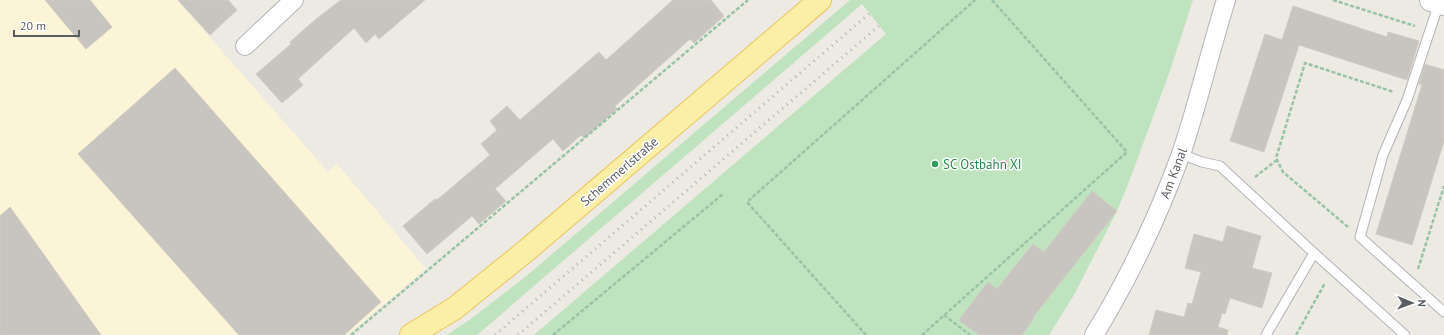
<svg xmlns="http://www.w3.org/2000/svg" width="1444" height="335" font-family="'PT Sans',sans-serif">
  <style>
    .commercial { fill: #fcf4d7 }
    .green { fill: #bfe3bf }
    .building { fill: #c8c4bf; stroke: #d1ccc0 }
    .lines { fill: none; stroke-linecap: round; stroke-linejoin: round }
    .lane-casing { stroke: #b2b4b9; stroke-width: 11 }
    .street-casing { stroke: #b2b4b9; stroke-width: 20 }
    .secondary-casing { stroke: #b3b6bc; stroke-width: 24 }
    .primary-casing { stroke: #ebc55c; stroke-width: 24 }
    .path { stroke: #98c4a5; stroke-width: 2.5; stroke-dasharray: 4 2; stroke-linecap: butt }
    .lane { stroke: #fff; stroke-width: 9 }
    .street { stroke: #fff; stroke-width: 18 }
    .secondary { stroke: #fff; stroke-width: 22 }
    .primary { stroke: #fbefa7; stroke-width: 22 }
    .rail { stroke: #b2b3b3; stroke-width: 3; stroke-dasharray: 1 5; stroke-linecap: butt }
    .leisure-dot { fill: #2e9e5b; stroke: #fff; stroke-width: 1.5 }
    .labels { text-anchor: middle; stroke-width: 3; stroke-linejoin: round; paint-order: stroke }
    .leisure-label { font-size: 13px; fill: #27864d; stroke: #fff; text-anchor: start }
    .street-label { font-size: 13px; fill: #5a5d62; stroke: #fff }
  </style>
  <rect width="100%" height="100%" fill="#eceae2"/>
  <path class="commercial" d="M0,0H177L328,172L337,164L426,269L347,335H0Z"/>
  <path class="green" d="M850,0H1193L1170,71L1130,179L1117,211L1074,295L1049,335H534L886,34L862,4L477,335H447L472,318L524,278Z"/>
  <path class="building" d="M45,0H90L112,27L86,49Z
    M178,0H228L237,10L210,35Z
    M341,0H425L379,39L375,34L366,43L354,28L298,79L303,85L282,103L256,74L291,44L290,42L316,19Z
    M673,0H711L724,16L694,43L690,39L615,106L617,109L584,138L581,135L563,151L553,139L495,189L506,201L479,224L472,216L427,254L403,226L435,199L437,200L490,155L481,144L497,130L490,121L507,106L520,120L599,52L606,60Z
    M1293,6L1387,37L1388,32L1419,41L1407,80L1299,45L1264,152L1230,141L1265,34L1282,40Z
    M1425,64L1444,70V141L1412,245L1376,234L1422,85L1419,84Z
    M175,68L381,302L344,335H239L78,154Z
    M1092,191L1117,211L1033,317L1034,318L1022,335H979L959,320L988,282L997,289L1033,244L1044,252Z
    M10,207L101,335H0V216Z
    M1227,226L1261,236L1252,268L1272,273L1262,308L1230,298L1225,314L1222,313L1218,327L1228,330L1227,335H1149L1156,310L1184,317L1188,303L1192,304L1201,272L1185,268L1194,234L1223,242Z"/>
  <g class="lines">
    <g class="lane-casing">
      <path id="lane" d="M1439,3L1407,100L1383,155L1360,237L1444,312
        M1181,154L1202,162L1220,166L1314,253L1405,335
        M1266,335L1314,253"/>
    </g>
    <g class="street-casing">
      <path id="street" d="M245,46L294,0
        M1094,335C1129,278 1158,217 1181,154C1198,104 1210,51 1226,0"/>
    </g>
    <g class="secondary-casing">
      <path id="secondary" d="M1431,0L1444,4"/>
    </g>
    <g class="primary-casing">
      <path id="primary" d="M411,335L455,308L527,250L820,0"/>
    </g>
    <path class="path" d="M1333,0L1415,26
      M1255,177L1277,160
      M1348,227L1283,172L1276,158L1305,63L1394,92
      M1418,269L1444,186
      M944,315L970,335
      M351,335L748,0
      M553,335L723,194
      M866,335L747,202L975,0
      M922,335L1127,152L992,0
      M1296,335L1325,283"/>
    <use href="#lane" class="lane"/>
    <use href="#street" class="street"/>
    <use href="#secondary" class="secondary"/>
    <use href="#primary" class="primary"/>
    <path class="rail" d="M495,335L870,13
      M518,335L880,25"/>
  </g>
  <circle class="leisure-dot" cx="935" cy="164" r="4"/>
  <g class="labels">
    <g class="leisure-label">
      <text x="943" y="169">SC Ostbahn XI</text>
    </g>
    <g class="street-label">
      <text transform="translate(619 171) rotate(-41)" y="5">Schemmerlstraße</text>
      <text transform="translate(1173 173) rotate(-69)" y="5">Am Kanal</text>
    </g>
  </g>
  <g transform="translate(1412 303) rotate(91)" stroke="#ffffff" stroke-width="3" paint-order="stroke">
  <path d="M0-3L7 15L0 10L-7 15Z" fill="#5a5d62"/>
  <text y="-6" font-size="11" font-weight="bold" text-anchor="middle" fill="#5a5d62">N</text>
  </g>
  <path d="M14 30v6h65v-6" fill="none" stroke="#5a5d62" stroke-width="2"/>
  <text x="20" y="30" font-size="12" fill="#5a5d62" stroke="#ffffff" stroke-width="3" paint-order="stroke">20 m</text>
</svg>
